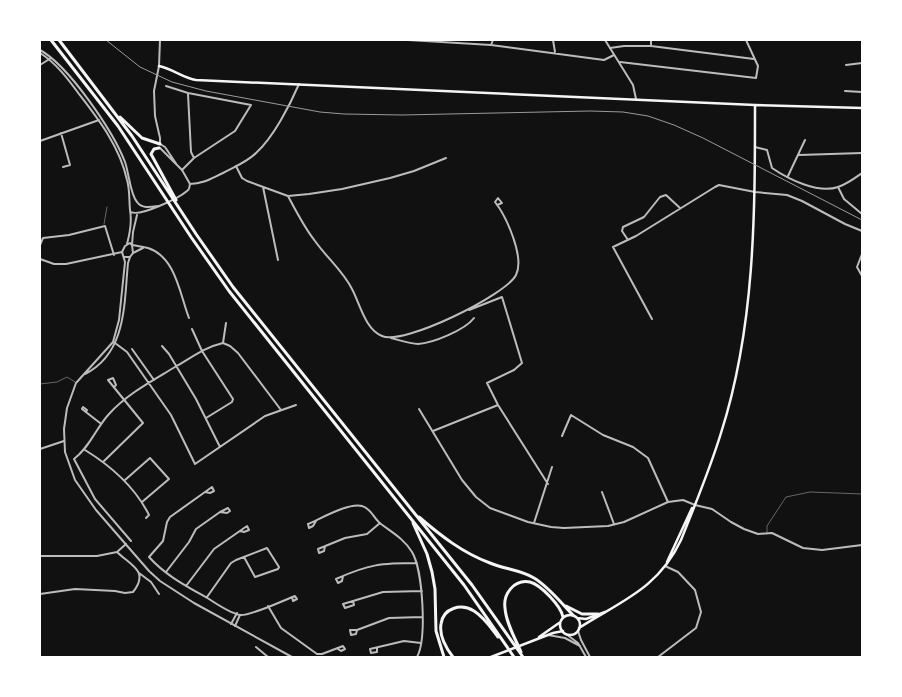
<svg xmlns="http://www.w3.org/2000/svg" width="902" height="697" font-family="'PT Sans',sans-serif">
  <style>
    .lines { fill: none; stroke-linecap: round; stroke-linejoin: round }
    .service { stroke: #bcbcbc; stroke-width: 0.5 }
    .minor { stroke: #bcbcbc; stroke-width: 2 }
    .tertiary { stroke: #bcbcbc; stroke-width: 2 }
    .secondary { stroke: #f5f5f5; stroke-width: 2.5 }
    .motorway { stroke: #f5f5f5; stroke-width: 3 }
    .rail { stroke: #9a9a9a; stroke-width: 1 }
  </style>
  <rect width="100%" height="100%" fill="#111"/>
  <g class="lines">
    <path class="service" d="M104,224L107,207
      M40,384L57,382L67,377L75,382
      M767,533V526L786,497L810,492L862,494"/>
    <path class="minor" d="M348,40H355
      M408,40L491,45L604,60L614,55
      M553,40L555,52
      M491,45L493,40
      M651,46V40
      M610,48L624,46H651L754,59
      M620,62L756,78L758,66L746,40
      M40,65L51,58
      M846,65L862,63
      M166,86L188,93L251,105L235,131L194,158L182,170
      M845,91L862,92
      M188,94L191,152L194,158
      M61,133L70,165L63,167
      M40,141L99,120
      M755,147L767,150L772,168C788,179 818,194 838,187C847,184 855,178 862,173
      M799,155L862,153
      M236,166L242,178L247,181L288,196L309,194L342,189L390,178L414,171L446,158
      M788,176L805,140
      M263,187L278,260
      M838,187L844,199L862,214
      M288,196C296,211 304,227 315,241C327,258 343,271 352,289C360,304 365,329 382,336C403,346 506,295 516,275C525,257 506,216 495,202L498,198L502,203L497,205
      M628,240L622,231L623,227L644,217L660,197L666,195L680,208
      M40,245L43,238L69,235L105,226L114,255
      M132,245C138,246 143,247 148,248C176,257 180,295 189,318
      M133,253L143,248
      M862,254L857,267L862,276
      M40,259L54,264H66L122,252
      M469,310L502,297L522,363L514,370L487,383L498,405L548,484
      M652,319L613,247L636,236L715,187L719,185L755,192L787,195L802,201L845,224L862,231
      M192,329L202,351L233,399L232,402L206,418
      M391,338C399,340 410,344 418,344C433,343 465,330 474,318
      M115,343L127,352L171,415L195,464L265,416L296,405
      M223,343L226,323
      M162,346L169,354L196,399L220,447
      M132,349L154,380
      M419,409L462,480L476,497L490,508L528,522L551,527L564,528L608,526L624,522L668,502L683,500L695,505L712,509L731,522L744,529L758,534L772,533L803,548L822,550L862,545
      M86,412L87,410L83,407L82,409L100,423
      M433,431L498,405
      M562,436L571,415L603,435L633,447L648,458L668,502
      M40,449L64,441
      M85,450C111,466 135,487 149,515L146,518
      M103,462L143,423L108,380L113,378L116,385L114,387
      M125,480L150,458L169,479L142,502
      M205,492L210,493L214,491L212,487L170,517L167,522L163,541L149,557C166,576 188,587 209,599C218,605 230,613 240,615C251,616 284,600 295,596L297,599L293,601L292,597
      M602,492L614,524
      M316,521L313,526L309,528L308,524C320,519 349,502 362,506C371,508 374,519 381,524C393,533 404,539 412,552C423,570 427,639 417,657
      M534,523L552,467
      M131,541L95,499L74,459C90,447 96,428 109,414C127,394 152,381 175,367C191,358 205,347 223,343L230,346L238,353L281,410
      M325,546L324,551L319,553L318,549L345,538L367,534L380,523
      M40,556H97L117,552L126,544
      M166,572L189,542L196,529L220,512L227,513L230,511L228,508L220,512
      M139,573L151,582L159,594
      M343,576L342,581L338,583L336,579C369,564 382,563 417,563
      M186,586L214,549L247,526L249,530L244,532L240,531
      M40,594L75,589L115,591L125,593L133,592C150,571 130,565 117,552
      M207,597L231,563L236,560L267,548L279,567L278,569L255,577L244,557
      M353,601L354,605L345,608L343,604L383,592L422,591
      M268,606L281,628L317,654H322L343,646L345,649L341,651L338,649
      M231,624L237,613
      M235,626L240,615
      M357,630L356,634L351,635L350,630H357L389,618L422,617
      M256,647L268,657
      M377,648V652L371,653L370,649L404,641L421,643
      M658,657L696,628L701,612L695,590L678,572L665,566"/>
    <path class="tertiary" d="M605,40L633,85L636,99
      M40,50C69,66 113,131 125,162C129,173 130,194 137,202C142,209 151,207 158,206
      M40,53C56,63 68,79 79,94C99,120 120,147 127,180C130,190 129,201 130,210C132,221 130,233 127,244
      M160,144V138L155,116L154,91L159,66L160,40
      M160,144L165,147L177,165
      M160,148L182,170L190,184
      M190,184C203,184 212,178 223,173C234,167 247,162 256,153C273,138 290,105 299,84
      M131,212C140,217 179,198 187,191C190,189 189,188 190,184
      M132,245L133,232L137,215
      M124,257H130L133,253L132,245L130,243L125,246L122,252L125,262L119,320L113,342L76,383L67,408L64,429L65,452L75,480L96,510L149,571L160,581L194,603L292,657
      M85,374C127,353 124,303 128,263L130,257
      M578,631L581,640L590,657
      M566,634L578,643L586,657
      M548,635L565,638L580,646"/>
    <path class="secondary" d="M159,66C173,69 183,78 196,80L755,105L862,108
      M667,562L692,508
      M560 625a10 10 0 1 1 20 0a10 10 0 1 1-20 0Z
      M577,618L586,619L605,612
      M579,628C621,601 658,589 681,540C695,505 710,469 721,433C755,327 755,215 755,105
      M539,637L559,623
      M491,657L553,633L563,631"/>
    <path class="motorway" d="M51,40L118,126L191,237L229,291L464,585L514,657
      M59,40L132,136L196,234L233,287L472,585L523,657
      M120,117L142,138L160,144
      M159,148L154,149L151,154L176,200
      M419,517C441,536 463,553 490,563C504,569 521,570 534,578C549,587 561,603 573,615
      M413,523L427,554L432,572L435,589L436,631L444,657
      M566,606L582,614H598
      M521,652C515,638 506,623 505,608C503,594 514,579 530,582C541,585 561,606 563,617
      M453,657C446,648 439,636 441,624C443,608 461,603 474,611C484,617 491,628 498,637"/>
    <path class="rail" d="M106,40L140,67L172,82L206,91L320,112L344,114L402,115L590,111L623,112L648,116L674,125L703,138L862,220"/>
  </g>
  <rect width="902" height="697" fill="none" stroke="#ffffff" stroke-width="82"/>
</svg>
